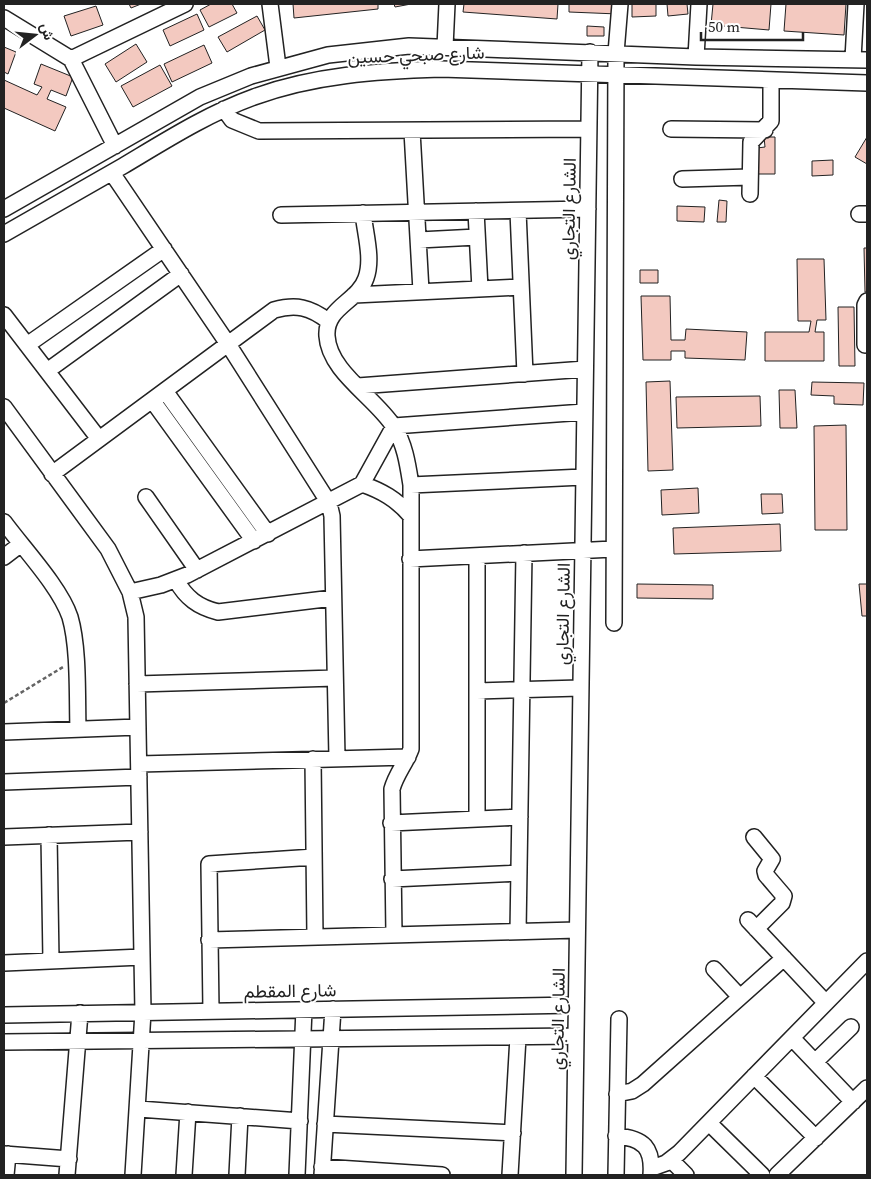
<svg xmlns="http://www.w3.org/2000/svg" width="871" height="1179" font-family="'Source Serif 4',Vazirmatn,serif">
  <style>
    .building { fill: #f3c9c0; stroke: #222 }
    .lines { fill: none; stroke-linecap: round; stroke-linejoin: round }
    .minor-casing { stroke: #222; stroke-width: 18 }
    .path { stroke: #646464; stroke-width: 2.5; stroke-dasharray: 4 2.5; stroke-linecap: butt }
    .minor { stroke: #fff; stroke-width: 15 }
    .labels { text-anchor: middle; stroke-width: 4; stroke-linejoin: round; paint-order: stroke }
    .street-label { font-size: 18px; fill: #222; stroke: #fff }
  </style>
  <rect width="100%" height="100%" fill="#fff"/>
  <path class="building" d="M129,4H141L131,8Z
    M211,4H232L237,13L209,27L200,10Z
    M293,4H378V9L294,18Z
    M394,4H411L395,7Z
    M464,4H558L557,19L463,12Z
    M569,4H619L618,14L569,12Z
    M632,4H656V16L632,17Z
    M667,4H687L688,14L668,16Z
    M713,4H771L769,30L711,25Z
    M786,4H846L844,35L784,31Z
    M96,6L103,25L71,36L64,16Z
    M197,14L204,30L170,46L163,30Z
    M257,16L265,30L227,52L218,37Z
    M587,26L604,27V36H587Z
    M136,44L147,62L116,82L105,64Z
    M204,45L212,63L172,82L164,64Z
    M4,47L16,52L8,74L4,72Z
    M41,64L73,77L66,96L51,90L47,99L66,107L55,131L4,108V80L37,95L42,87L34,84Z
    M160,65L172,86L133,107L121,86Z
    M764,137H775V174H758L757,148L765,147Z
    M867,137V164L855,157Z
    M833,160V175L812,176V161Z
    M719,200L727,201L726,222H717Z
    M677,206L705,207L704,222L677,221Z
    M864,248H867V292H865Z
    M797,259H824L826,320H817L815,332H824V361H765V332H809L811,321H798Z
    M640,270H658V283H640Z
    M641,296H670L671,340H685L686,329L747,332L745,360L685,358V351H671V360H643Z
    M838,307H854L855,366H839Z
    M670,381L673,470L648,471L646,382Z
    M812,382L864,383L863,405L834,404V396L811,395Z
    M779,390H795L797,428H780Z
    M760,396L761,426L677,428L676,397Z
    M846,425L847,530H815L814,426Z
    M698,488L699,513L662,515L661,490Z
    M761,494H782L783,513L762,514Z
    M780,524L781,551L674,554L673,528Z
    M637,584L713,585V599L637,598Z
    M859,584H867V616H862Z"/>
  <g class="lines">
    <g class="minor-casing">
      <path id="minor" d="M270,4L278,67
        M4,18L71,59L115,146
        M445,47L447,4
        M696,57L699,4
        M71,59L185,4
        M853,59L856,4
        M224,109L232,120L259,131L589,129
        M671,129L765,130
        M412,131L421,291
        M112,173L228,344L329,503L332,516L337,758
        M682,179L750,177
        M750,194L751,142L771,121V81
        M4,209L200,97L251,76L328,55L409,46L696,57L867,60
        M476,211L480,289
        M518,211L525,374
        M363,213C365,233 373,259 366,278C358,302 325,307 327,336C329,372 376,398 394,427C405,444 408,466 411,485V749C406,763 396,774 392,789L394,935
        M859,214H867
        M281,215L588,209
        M4,234C43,212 83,189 123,166C165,141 207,114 254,97C314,75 377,71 441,69L867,83
        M419,240L477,237
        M354,295L521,287
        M4,315L99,439
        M27,345L164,249
        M865,345V305L867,301
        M47,371L181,274
        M358,386L585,369
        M165,391L268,534
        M152,400L254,541
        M4,407L108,549L130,592L136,617L143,1012L133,1175
        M52,474L274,310C296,304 310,307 328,321
        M362,484C382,491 396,499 410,515
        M411,485L583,477
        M146,497L197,570
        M4,522C23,548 60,587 70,617C79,648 77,696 78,729
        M477,556V819
        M4,557L21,544
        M410,559L613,549
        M176,580C186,598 198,607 218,612L333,598
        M130,592L161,585L187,575L362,484L394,426L584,412
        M614,623L616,53L620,4
        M137,684L335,678
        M477,691L580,688
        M4,732L138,727
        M313,759L315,937
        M139,764L408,757
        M4,782L139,777
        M391,823L520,817
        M49,835L51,961
        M4,837L140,832
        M754,837L772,859L765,871L766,875L784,896L782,903L756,929
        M392,879L519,873
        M748,920L826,1003
        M518,932L524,553
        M209,940L577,930
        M4,963L142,957
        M714,969L740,997
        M211,1011L209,864L314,857
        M4,1015L576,1005
        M792,1038L853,1102
        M4,1042L576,1036
        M815,1062L851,1027
        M754,1076L816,1138
        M617,1094L632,1091L643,1084L784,958
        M139,1109L300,1121
        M709,1123L762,1175
        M325,1124L513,1133
        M616,1136C644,1138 653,1148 651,1175
        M4,1154L69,1159
        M671,1160L686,1175
        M322,1167L442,1175
        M652,1168L666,1163L679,1153L867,961
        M6,1175L8,1154
        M67,1175L80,1013
        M184,1175L188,1112
        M237,1175L240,1116
        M297,1175L304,1009
        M322,1175L333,1009
        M510,1175L518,1037
        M574,1175L590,52
        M616,1175L619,1019
        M777,1175L867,1088"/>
    </g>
    <path class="path" d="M4,703L63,667"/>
    <use href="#minor" class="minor"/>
  </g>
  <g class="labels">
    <g class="street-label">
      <text transform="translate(416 55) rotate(-2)" y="6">شارع صبحي حسين</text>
      <text transform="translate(569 209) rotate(-89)" y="6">الشارع التجاري</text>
      <text transform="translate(563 614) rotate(-89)" y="6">الشارع التجاري</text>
      <text transform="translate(290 991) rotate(-1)" y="6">شارع المقطم</text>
      <text transform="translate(558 1019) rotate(-89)" y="6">الشارع التجاري</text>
    </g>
  </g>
  <rect width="871" height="1179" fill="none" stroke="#222222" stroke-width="10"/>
  <g transform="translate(35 35) rotate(74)" stroke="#ffffff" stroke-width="4" paint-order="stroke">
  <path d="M0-4L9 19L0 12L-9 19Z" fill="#222222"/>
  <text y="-8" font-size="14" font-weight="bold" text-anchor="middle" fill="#222222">ش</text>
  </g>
  <path d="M701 32v8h102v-8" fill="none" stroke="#222222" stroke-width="2.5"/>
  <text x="708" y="32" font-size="15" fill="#222222" stroke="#ffffff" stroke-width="4" paint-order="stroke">50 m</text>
</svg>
